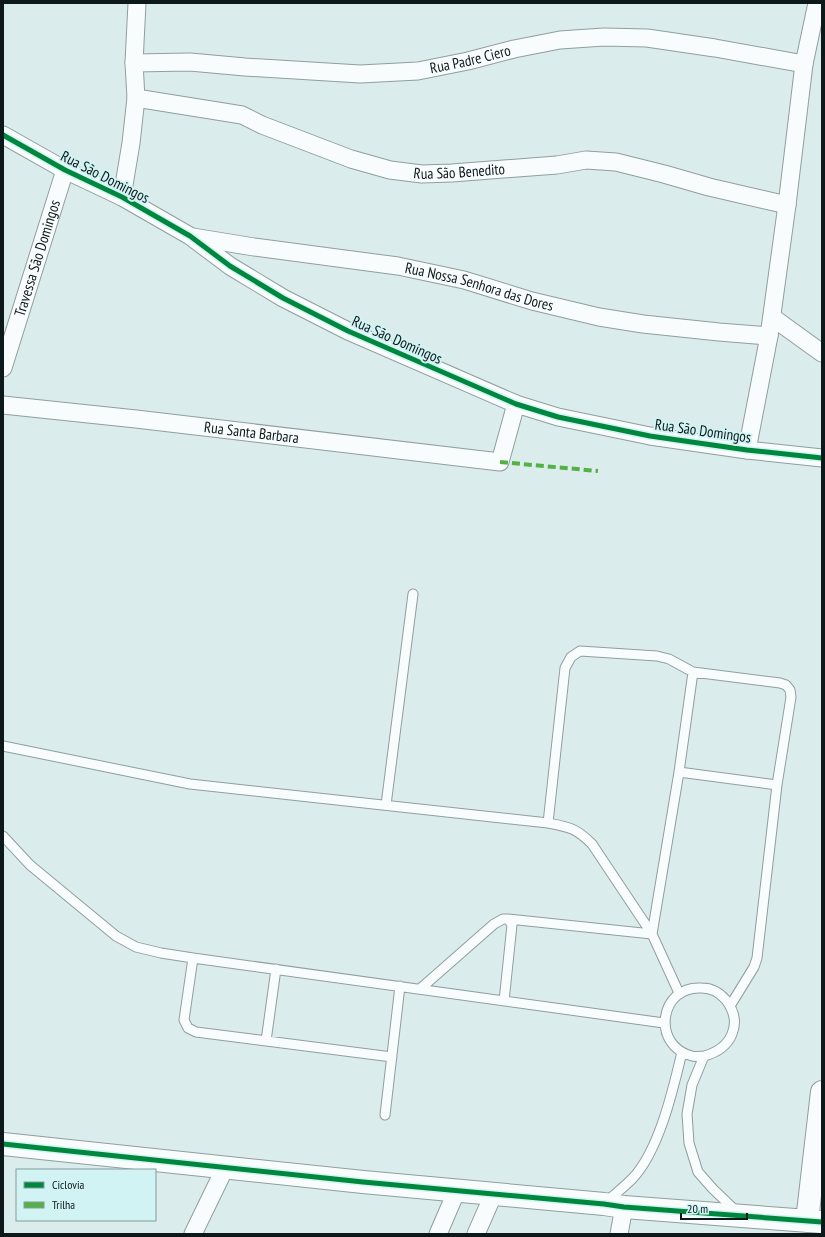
<svg xmlns="http://www.w3.org/2000/svg" width="825" height="1237" font-family="'PT Sans Narrow',sans-serif">
  <style>
    .lines { fill: none; stroke-linecap: round; stroke-linejoin: round }
    .service-casing { stroke: #909e9e; stroke-width: 11 }
    .minor-casing { stroke: #909e9e; stroke-width: 19 }
    .tertiary-casing { stroke: #909e9e; stroke-width: 24 }
    .service { stroke: #f9fcfc; stroke-width: 9 }
    .minor { stroke: #f9fcfc; stroke-width: 17 }
    .tertiary { stroke: #f9fcfc; stroke-width: 22 }
    .quiet { stroke: #54b145; stroke-width: 4; stroke-dasharray: 8 4; stroke-linecap: butt }
    .cycleway-casing { stroke: #d2f3f4; stroke-width: 8 }
    .cycleway { stroke: #00873e; stroke-width: 5 }
    .labels { text-anchor: middle; stroke-width: 4; stroke-linejoin: round; paint-order: stroke }
    .street-label { font-size: 15px; fill: #0c1819; stroke: #d2f3f4 }
  </style>
  <rect width="100%" height="100%" fill="#daecec"/>
  <g class="lines">
    <g class="service-casing">
      <path id="service" d="M3,746L190,784L548,823C569,827 576,828 592,844L652,934L679,993
        M679,772L777,785
        M386,805L413,594
        M548,823L565,668L571,657L580,651L657,656L669,659L693,672L780,683L786,685L790,690L791,697L777,785L757,958L754,967L730,1006
        M3,836L30,865L116,936L136,947L161,953L193,958L664,1023
        M508,919L652,934L679,772L693,672
        M193,958L184,1020L188,1028L196,1032L392,1057
        M420,989L494,924L503,919H508L512,925L504,1001
        M266,1041L276,969
        M704,1056C700,1056 696,1057 692,1056C651,1046 659,985 702,988C711,988 720,993 726,1000C744,1024 731,1049 704,1056L692,1085L687,1114L689,1143L698,1172L713,1189L737,1212
        M385,1115L400,986
        M606,1202C615,1194 624,1187 632,1179C659,1151 673,1090 682,1052"/>
    </g>
    <g class="minor-casing">
      <g id="minor">
        <path id="s1" d="M134,63L190,62L245,67L360,74L418,71L468,61L514,49L560,40L604,37L647,38L715,48L804,64"/>
        <path id="s2" d="M136,98L242,115L262,125L351,159L390,170L422,174L452,173L557,165L586,160L616,162L664,174L709,187L787,205"/>
        <path d="M3,135L65,170L122,197L190,236L230,266L283,298L348,331L516,404L558,417L650,436L747,450L822,458"/>
        <path d="M122,197L131,143L136,98L134,63L137,3"/>
        <path id="s3" d="M193,237L254,247L398,266L464,280L532,301L599,317L643,324L719,332L769,336"/>
        <path d="M772,317L822,353"/>
        <path id="s4" d="M3,368L65,170"/>
        <path id="s5" d="M3,405L136,419L500,462L516,404"/>
        <path d="M747,450L769,336L787,205L804,64L817,3"/>
        <path d="M193,1234L225,1168"/>
        <path d="M438,1234L457,1190"/>
        <path d="M476,1234L494,1193"/>
        <path d="M619,1234L624,1207"/>
      </g>
    </g>
    <g class="tertiary-casing">
      <path id="tertiary" d="M3,1144L363,1182L604,1204L624,1207L822,1222
        M807,1221L822,1092"/>
    </g>
    <use href="#service" class="service"/>
    <use href="#minor" class="minor"/>
    <use href="#tertiary" class="tertiary"/>
    <path class="quiet" d="M500,462L598,471"/>
    <g class="cycleway-casing">
      <path id="cycleway" d="M3,135L65,170L122,197L190,236L230,266L283,298L348,331L516,404L558,417L650,436L747,450L822,458
        M3,1144L363,1182L604,1204L624,1207L822,1222"/>
    </g>
    <use href="#cycleway" class="cycleway"/>
  </g>
  <g class="labels">
    <g class="street-label">
      <text dy="5" stroke="none"><textPath href="#s1" startOffset="338">Rua Padre Ciero</textPath></text>
      <text dy="5" stroke="none"><textPath href="#s2" startOffset="335">Rua São Benedito</textPath></text>
      <text transform="translate(105 177) rotate(27)" y="5">Rua São Domingos</text>
      <text dy="5" stroke="none"><textPath href="#s4" startOffset="115">Travessa São Domingos</textPath></text>
      <text dy="5" stroke="none"><textPath href="#s3" startOffset="291">Rua Nossa Senhora das Dores</textPath></text>
      <text transform="translate(397 340) rotate(24)" y="5">Rua São Domingos</text>
      <text transform="translate(703 431) rotate(8)" y="5">Rua São Domingos</text>
      <text dy="5" stroke="none"><textPath href="#s5" startOffset="250">Rua Santa Barbara</textPath></text>
    </g>
  </g>
  <rect width="825" height="1237" fill="none" stroke="#0c1819" stroke-width="8"/>
  <rect x="16" y="1169" width="140" height="52" fill="#d2f3f4" stroke="#839b9c"/>
  <rect x="24" y="1182" width="20" height="6" fill="#00873e" stroke="#839b9c"/>
  <text x="52" y="1189" font-size="12" fill="#0c1819">Ciclovia</text>
  <rect x="24" y="1202" width="20" height="6" fill="#54b145" stroke="#839b9c"/>
  <text x="52" y="1209" font-size="12" fill="#0c1819">Trilha</text>
  <path d="M681 1213v6h66v-6" fill="none" stroke="#0c1819" stroke-width="2"/>
  <text x="687" y="1213" font-size="12" fill="#0c1819" stroke="#d2f3f4" stroke-width="3" paint-order="stroke">20 m</text>
</svg>
